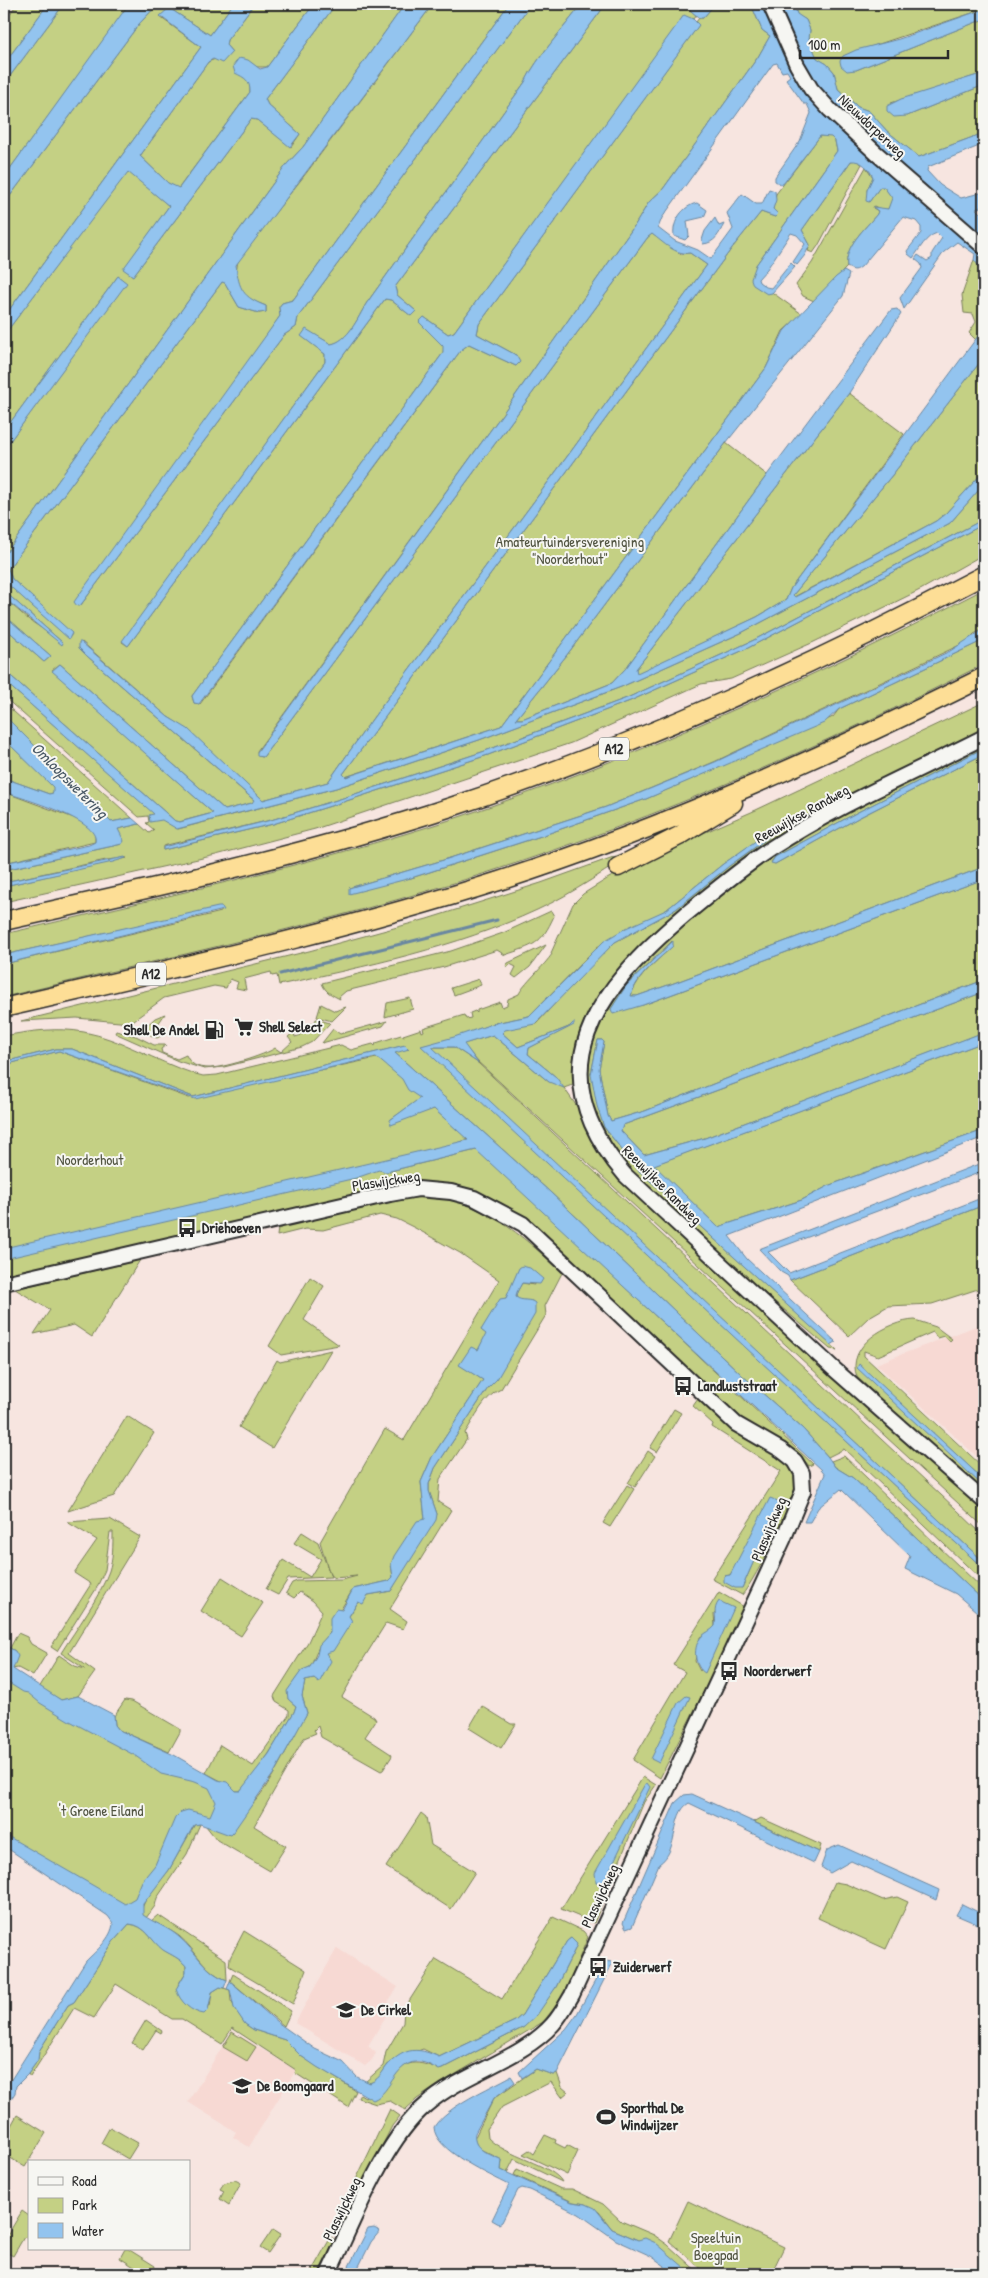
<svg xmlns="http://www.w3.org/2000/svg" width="988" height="2278" font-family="'Patrick Hand',sans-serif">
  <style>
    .built { fill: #f7d9d3 }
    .green { fill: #c4d084; stroke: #787e58; fill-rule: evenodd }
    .water { fill: #93c4ef; stroke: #6987a1 }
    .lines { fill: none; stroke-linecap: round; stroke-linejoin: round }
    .stream { stroke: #6987a1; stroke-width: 3 }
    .secondary-casing { stroke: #2b2b2b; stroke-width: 18 }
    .highway-casing { stroke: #2b2b2b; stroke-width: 21 }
    .secondary { stroke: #f6f6f2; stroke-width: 14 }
    .highway { stroke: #fdde96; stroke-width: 18 }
    .labels { text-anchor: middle; stroke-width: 4; stroke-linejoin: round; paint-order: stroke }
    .shield { fill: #f6f6f2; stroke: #686867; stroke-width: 1 }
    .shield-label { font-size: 14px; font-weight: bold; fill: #2b2b2b }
    .street-label { font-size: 15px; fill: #2b2b2b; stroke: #f6f6f2 }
    .park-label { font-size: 15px; fill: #515441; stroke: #f6f6f2 }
    .poi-label { font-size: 15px; font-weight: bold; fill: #2b2b2b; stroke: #f6f6f2; text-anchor: start }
    .water-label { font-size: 16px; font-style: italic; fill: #4a5966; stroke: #f6f6f2 }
  </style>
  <rect width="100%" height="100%" fill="#f7e5e0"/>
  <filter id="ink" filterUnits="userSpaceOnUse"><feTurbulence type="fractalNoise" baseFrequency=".02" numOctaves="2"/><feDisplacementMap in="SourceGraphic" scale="10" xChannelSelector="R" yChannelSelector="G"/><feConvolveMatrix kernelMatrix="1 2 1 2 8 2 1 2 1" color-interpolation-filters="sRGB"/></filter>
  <g filter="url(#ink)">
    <path class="built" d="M984,1323V1463L876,1364Z
      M337,1948L398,1987L388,2002L392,2006L368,2046L376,2053L372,2060L365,2066L295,2023Z
      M232,2031L296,2070L249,2147L233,2137L236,2132L188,2102Z"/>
    <path class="green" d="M17,4H48L4,64V22Z
      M64,4H121L127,8L4,177V84Z
      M158,4H233L210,35L169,8L160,17L201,47L4,317V204L139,24Z
      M254,4H314L267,67H256L247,79L250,84V92L178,189L168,183L140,156L208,62L232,52L226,45L227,40Z
      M336,4H405L303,147L287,164L4,556V449L126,283L118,276L4,431V335L128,171L169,206L124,269L133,276L251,119L257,120L291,147L300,134L268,105L265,99Z
      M433,4H509L293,300L282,303L279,307L280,316L80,606L284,335L296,327L298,317L531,4H582C565,27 537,57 525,82L366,304C358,318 348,342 331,344L306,330L302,336L325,354V362L122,642L128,646L385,299L391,300L411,316L416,311L397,295L395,287L606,4H693L690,10L696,15L693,19L684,16L454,332L448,334L424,317L420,322L444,346L443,353L192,696L194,703L200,704L461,350L469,344L516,366V355L477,334L479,324L698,26L696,22L699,18H703L715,4H751L762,30L770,36L758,57L663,189L649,202L635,225L503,413L257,751L258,756L263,757L648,237L652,234L681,254L690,253L707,265L572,450L373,718L328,782L263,800L188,730L168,717L82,642L79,648L87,656L255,801L252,803L225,810L60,664L52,670L213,813L179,822L175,821L4,670V627L44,662L51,656L4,615V598L28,619L63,643L4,591V581L69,638L72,634L12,579L8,569L222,282L225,283L239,307L259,313L266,312V306C260,303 252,302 247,297C237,290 234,269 239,259L307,172Z
      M794,4H984V9L843,56L856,70L984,19V73L891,103L907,116L984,85V133L919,157L887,131L869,111L858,107L838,89L834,72L827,64L817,59L809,39L810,30L806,20L797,15Z
      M820,136H831L835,141L837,151L756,265L755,280L802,314L783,331L766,368L501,726L345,777L343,774L732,248L761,212L775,217L773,209L776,194Z
      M855,160L862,164L818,246L813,253L808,251L810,245L802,230L851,161Z
      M866,167L873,177L867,190L869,202L880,187H884L893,198L888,209L882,210L874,206L873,208L878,211L877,214C865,229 844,246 847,267L814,301L803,296L796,285L812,263Z
      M974,260L984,272V328L976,340L969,333L976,322L973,314L964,313L962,295Z
      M984,357V471L946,513L936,521L794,597L793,595L893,474Z
      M849,393L904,434L791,588L786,600L757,617L637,674L636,669Z
      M726,443L767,475L626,668L612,683L522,719H516L566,656Z
      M984,484V519L754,640L627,698L485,751L340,799L271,820L163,846V850L273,824L340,803L488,755L630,701L746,649L984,524V554L922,589L814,642L731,679L701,684L571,743L315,829L216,855L4,902V886L127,858L106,860L4,882V870L122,844L118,829L139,824L149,833L154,830L146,823L149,822L148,816L139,817L4,697V681L155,814L178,829L336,788L479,740L621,687L741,633L950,523Z
      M984,589V629L974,634L966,642L714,762L606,807L447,859L349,888L411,878L541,836L646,799L833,717L839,709L984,640V664C824,745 660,817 489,872C330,923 166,958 4,997V964L213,914L221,912L222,907L4,955V934C155,899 308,866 456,818C639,757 813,678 984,589Z
      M984,702V731L834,807L618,972C589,1008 575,1037 575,1084L564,1088L580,1111L607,1165L686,1241L838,1380L925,1453L984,1508V1527L478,1062L463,1044L493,1035L549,1082L556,1077L528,1054L529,1048L569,1027L574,1023L569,1027L518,1047L502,1033L505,1029L537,1023L581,975L615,942L676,909L729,866L769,837L767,834L723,864L666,910L597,947L529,1016L495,1023L448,1040L422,1046L984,1569V1582L844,1449L828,1457L803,1429L743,1376L550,1192L395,1053L406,1045L193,1097L72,1049H56L4,1062V1036C30,1031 58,1027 84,1032C121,1039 155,1061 192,1073L203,1076L217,1075L341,1045L351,1050L373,1044L375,1046L376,1043L401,1035L404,1037L403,1035L421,1029L422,1032L424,1031L423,1028L464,1015L466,1019L471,1018L470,1013L475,1011L477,1013V1010L500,1002L502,1007L507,1005L508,999L519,994C522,986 545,965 552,954L551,953L573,904L583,894L607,879L637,862L756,810Z
      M4,703L132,818L111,822L4,715Z
      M4,739L54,787L53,793L49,794L4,778Z
      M984,742V748L856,813L775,857L771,862L775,864L858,818L984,754V867L674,983L637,996H631C637,976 658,960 673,946L672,941L626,986L611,1010L643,1005L984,879V980L789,1054L645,1111L611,1121L608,1116L599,1069L604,1042L602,1040H598L591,1074L604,1127L637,1169L837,1350L830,1349L683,1223L618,1158L597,1127L588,1094L586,1068L591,1041L615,992L656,948L703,907L762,861L818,827Z
      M4,792L82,821L95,832V842L4,863Z
      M644,846C609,868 574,893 537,910C455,948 367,966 279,985L277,975L272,976L271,972L244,979L246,990L236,988L238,982L230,979L226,988L214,986L164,998L130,1023L77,1018L21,1021L309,951L427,919L541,883Z
      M551,911L554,916C541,945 534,945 505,955L497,950L444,967L346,991L339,997L340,999C332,995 325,992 322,983L451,951L503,933Z
      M546,945L530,967L516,978L512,975L516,967L510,964L508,967L506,966L508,963Z
      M479,979L481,985L454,995L451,988Z
      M984,992V1032L969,1038L705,1138L644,1155L621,1131L623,1125Z
      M410,998L413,1009L385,1017L387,1003Z
      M321,1004L335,1011L346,1007L332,1021L317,1017Z
      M165,1014L153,1031L154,1036L164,1034L157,1038L144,1032V1028L155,1018Z
      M316,1019L330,1023L312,1042L302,1047L224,1067L204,1069L178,1061L115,1033L116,1031L136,1036L154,1045H166L161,1049L162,1053L177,1059L186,1055C190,1064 197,1068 208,1068C220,1069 266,1055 275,1048L281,1052L292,1042L288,1037L294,1032L295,1037L301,1035V1032L295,1031L315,1022Z
      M387,1021L383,1026L322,1043L333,1029L340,1034Z
      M984,1042V1130L830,1185L802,1200L718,1227L653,1165Z
      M431,1047H454L478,1063L956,1509L984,1536V1562Z
      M59,1051L189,1098L386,1056L421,1098L390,1120L434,1109L468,1139L386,1172L476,1150L482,1153L813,1464L809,1466L797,1451L760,1433L734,1415L526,1219C476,1184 455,1182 395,1186L4,1275V1065Z
      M422,1197C479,1197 523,1235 562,1273L545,1306L546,1315L501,1389C484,1396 475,1418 465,1433L467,1439L440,1479L438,1502L451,1510L390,1609L407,1621L403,1629L386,1623L359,1666L342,1697L374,1717L376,1720L365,1737L391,1754L392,1756L383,1770L381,1771L321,1737L318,1726L314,1730L316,1733L304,1738L254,1826L286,1846L270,1871L217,1840L206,1826L212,1827C223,1822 237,1817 247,1809C269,1792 291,1738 307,1713L302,1696L305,1681L314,1679L319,1682L326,1653L358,1602L368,1595L391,1591L437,1514L429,1491V1484L435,1468L488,1388L497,1379L532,1301L520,1300L516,1297L517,1292L522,1283L534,1285L529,1268L481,1330L487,1334L478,1350L460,1365L483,1380L432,1457L421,1482L425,1519L391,1564L393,1577L389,1581L353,1589L331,1626C330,1635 326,1637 321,1644C317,1648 314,1661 310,1667C297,1672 291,1686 288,1699L296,1706L294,1712C278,1739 262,1768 240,1791H236C226,1783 217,1779 206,1773L220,1745L253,1766L289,1715V1710L276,1702L274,1696L308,1642L322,1611L313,1601L300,1592L294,1598L286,1593L292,1583L297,1581L342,1580L357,1576L334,1578L330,1575L320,1542L385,1429L404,1440L499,1280L460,1253L415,1228L397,1219L380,1215L323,1230L305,1229L277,1236L278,1228L395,1201Z
      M984,1205V1287L932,1304L888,1306L869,1317L849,1336L790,1280Z
      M140,1260L92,1337L74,1325L34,1334L50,1310L15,1289Z
      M310,1277L324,1286L304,1320L339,1345L281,1355L269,1346Z
      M915,1320L936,1327L952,1339L950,1341L944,1336L937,1338L933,1332L878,1356L864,1351V1356L984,1468V1480L859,1365L984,1487V1494L857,1377C845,1346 888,1321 915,1320Z
      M331,1350L272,1448L239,1427L277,1360L280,1362Z
      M698,1399C718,1416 739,1433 762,1447C769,1452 783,1455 789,1461C791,1464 795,1471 796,1475C800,1494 755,1580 742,1595L712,1579L781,1471L712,1427L713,1424L693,1406ZM778,1501L779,1504L742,1588L724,1576L730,1575Z
      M674,1409L681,1413L657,1452L650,1448Z
      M127,1416L154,1433L114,1496L68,1511Z
      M648,1451L655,1456L635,1487L628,1483Z
      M844,1456L984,1590V1601L853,1478L835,1467L831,1461Z
      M627,1485L634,1489L610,1527L603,1523Z
      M110,1519L140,1537L69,1653L95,1672L78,1696L61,1700L39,1688L59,1655L75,1666L85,1669L61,1653C76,1629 100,1597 109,1571C113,1559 113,1545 113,1532H110L105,1570L96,1589L57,1651L51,1647L91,1584L74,1573L97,1540L67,1522Z
      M302,1532L318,1542L331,1577L288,1579L278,1595L266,1589L283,1560L310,1577L321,1559L294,1543Z
      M222,1577L263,1603L241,1636L201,1611Z
      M719,1592L746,1608L660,1778L633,1760L685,1672L673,1665ZM734,1608L700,1671L695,1661L700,1637L711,1631L715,1626L714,1614Z
      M18,1633L27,1637L31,1644L47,1653L33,1676L18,1668L12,1669L15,1651L10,1648Z
      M4,1677L225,1794L212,1821L190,1819L130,1913L4,1838Z
      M125,1700L132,1701L180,1729V1732L169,1752L119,1730L115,1725L114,1716Z
      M482,1706L511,1724H516L501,1748L469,1728Z
      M643,1777L656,1785L644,1802L594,1923L561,1909Z
      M421,1813L426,1817L431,1845L475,1872L451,1909L386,1867Z
      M761,1818L821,1845L819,1852L754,1822Z
      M195,1824H200L187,1854L157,1898L155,1906L146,1918L142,1915V1908L146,1899L169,1870Z
      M835,1882L846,1884L883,1900L897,1897L908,1902L886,1949L818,1918Z
      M158,1915L226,1960L227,1980C205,1973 197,1951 179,1936C171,1930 160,1926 151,1921Z
      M553,1917L583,1931L588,1937L563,1997L543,2022L441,2083L417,2099L405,2110L390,2101L376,2104L358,2098L360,2094L365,2097L395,2075C407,2057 423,2063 439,2069H442L524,2027L556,1987L575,1949L576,1944L571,1938L567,1941L522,2015L515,2021L439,2057L423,2049C414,2053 400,2055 392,2061C382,2067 381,2086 365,2082L383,2066L386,2052L403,2023L404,2009L436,1959L502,1999Z
      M129,1924C146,1925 151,1941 164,1950C171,1955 180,1958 186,1966V1972L178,1985L210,2006L212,1992L220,1987L230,1990L231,2001L245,2024L254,2030L285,2040L301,2056L356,2091L348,2107L295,2073L296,2070L232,2028L222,2044L182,2019H172L116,1984L94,2018L74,2008L30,2077L28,2074L38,2060L39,2051L68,2005L74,2002L113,1942Z
      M244,1931L306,1970L293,2004L229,1966L230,1958Z
      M233,1974L291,2011L284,2026L230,1981Z
      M146,2020L162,2031L161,2033L156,2030L143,2050L132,2043Z
      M232,2032L256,2047L247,2061L223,2047Z
      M536,2069L553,2075L557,2073L562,2087L568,2092L562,2097L551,2082L502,2107L487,2129L488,2138C505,2156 553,2165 562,2182L514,2159L507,2173L501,2170L502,2160L478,2148L474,2139L494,2098Z
      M390,2109L400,2116L392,2126L340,2230L335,2223Z
      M17,2115L46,2133L25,2167L4,2154V2138Z
      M110,2127L138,2143L128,2159L101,2143Z
      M545,2135L556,2140L555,2143L565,2148L567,2145L578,2151L567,2175L523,2154L529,2150L534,2154Z
      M517,2169L561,2189H572L603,2204L621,2221L654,2235L668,2245L700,2274H692L679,2264L638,2240L612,2229L599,2212L586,2204L573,2202L514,2175Z
      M235,2180L241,2183L229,2205L220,2199L224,2191L220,2189L224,2183Z
      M688,2201L784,2247L771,2274H707L669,2241Z
      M22,2211L29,2216V2239L24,2237L13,2256L4,2251V2241Z
      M273,2229L281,2234L268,2253L260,2248Z
      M331,2237L335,2240L318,2274H310Z
      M125,2249H128L155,2266L154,2269L142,2272L120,2258Z"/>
    <path class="water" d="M48,4H64L4,84V64Z
      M121,4H158L139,24L4,204V177L126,8Z
      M233,4H254L227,40L226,45L232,52L222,63L213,59L208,62L140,156L168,183L179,188L250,92C250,80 245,78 235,73L233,66L239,58L248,60L260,69L267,67L314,4H336L265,99L268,105L300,134L290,147L257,120L251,119L133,276L123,269L169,206L128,172L4,335V317L201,47L160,16L169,8L210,35Z
      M405,4H433L236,265C239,290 243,297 266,306V312L259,313L239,307L225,283L222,282L8,569L12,579L72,633L69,639L4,581V556L287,164L303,147Z
      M509,4H531L298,317L296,327L284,335L80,606H77L74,602L76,599L280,316L279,307L282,303L293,300Z
      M582,4H606L395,287L397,295L416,311L411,316L391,300L385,299L128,646L122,641L325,362V354L301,336L306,329L331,344C348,341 358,318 366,304L525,82C537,57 565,27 582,4Z
      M693,4H715L703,18H699L690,10Z
      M751,4H766L792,67L984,253V272L974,260L975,254L957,242L944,252L904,309L900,298L922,268L921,264L915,259L918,255L927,261L932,258V253L942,238L937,233C925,237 920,249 913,258L908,254L907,251L921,233V227L916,221L903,217L862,266C856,271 854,271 847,267C844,246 865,229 877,214L878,211L873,207L888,209L892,198L884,187H880L869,202L866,201L867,190L873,177C869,168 861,160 851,161L802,230L810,245L805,255L797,265L793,262L805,244L797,235L791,233L767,269L758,279L759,282L766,287L771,288L791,263L795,267L772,293L767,294L753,285L751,279L756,265L837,151L835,141L831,137L820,136L783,184H780L775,181V177L800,141L811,113L807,104H804L786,79L790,76L787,71L782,72L777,63L773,64L662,218L658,228L675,241L698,250L711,259L733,229L727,213L742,194L756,204H762L769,189L775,191L776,200L773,209L778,214L775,217L761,212L732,248L343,774L346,777L501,726L766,368L784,331L836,277L844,271L849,274L843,296L726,443L566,656L516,719H522L612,683L626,668L767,475L891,310L897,309L901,314L849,393L636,669L637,673L757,617L786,600L791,588L984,328V357L893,474L793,595L795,597L936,521L946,513L984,471V484L950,523L741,633L621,687L479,740L336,788L177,829L162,820L150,822L149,815L154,814L4,681V670L175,821L180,822L213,813L52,671L60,664L225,810L252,803L254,800L87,656L79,648V642H81L168,717L188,729L263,800L328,782L373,718L572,450L707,265L690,253C675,255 664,243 652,234L648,237L263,757L257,756V752L503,413L635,225L649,202L663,189L758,57L770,36L762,30Z
      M775,4H794L797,14L806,20L810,30L809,39L817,58L827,64L834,72L838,89L858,107L869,111L887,131L919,157L984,133V144L928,167L927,171L940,185L961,198L984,192V205L976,209L984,217V240L834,110L795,56Z
      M984,9V19L856,70L847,71L841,66L840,61L843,56L856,50L899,39Z
      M684,15L693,19L699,25L479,324L477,334L516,355L520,362L516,366L469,344L461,350L199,704L194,703L192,696L443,353V346L419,322L424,317L448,334L454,332Z
      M984,73V85L907,116L894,117L887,111V106L901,99Z
      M697,203L707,210L704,217L687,221L689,236L685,240L674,236C672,221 683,206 697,203Z
      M715,218L719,226L724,224C719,234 715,243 703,244L702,240L705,231Z
      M118,276L127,283L4,449V431Z
      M984,519V524L746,649L630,701L488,755L340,803L273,824L163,850V847L271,820L340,799L485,751L627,698L754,640Z
      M4,591L63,643L62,645L4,598Z
      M4,615L51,656L44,662L4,627Z
      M984,629V640L839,709L824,723L646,799L541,836L411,878L349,894V888L447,859L606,807L715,762L950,651Z
      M4,715L111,822L132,818L139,824L118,829L124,841L122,844L4,870V863L89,845L95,842C101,820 21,798 4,792V778L49,794L53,793V787L4,739Z
      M984,748V754L858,818L775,864L771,863L775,857L856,813Z
      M767,833L769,837L729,866L676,909L615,942L535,1024L505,1030L502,1033L518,1047L569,1027L574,1022V1025L529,1048L528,1054L556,1077L564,1088L549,1082L493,1035L464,1044L478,1063L454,1047H432L984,1562V1569L421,1046L454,1037L495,1023L529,1016L604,941L626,928L666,910L723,864Z
      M125,857L126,858L113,862L4,886V882Z
      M984,867V879L643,1005L613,1014L611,1009L626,986L673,941V946C659,959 636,976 631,996H637L674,983Z
      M218,907H222L224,910L4,964V955Z
      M984,980V992L623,1125L621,1131L644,1155L705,1138L984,1032V1042L654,1165L718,1227L802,1200L830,1185L984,1130V1137L729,1236L747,1259L836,1342L831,1345L637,1169L604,1127L597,1106L591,1074L598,1040H602L604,1042L599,1069L608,1116L611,1121L645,1111L789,1054Z
      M405,1045L409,1049L395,1053L550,1192L743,1376L803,1429L828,1457L835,1467L853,1478L984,1601V1618L956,1594L905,1569L910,1556L841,1489L818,1508L810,1522H804L825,1474L822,1470L476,1150L386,1172L379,1170L356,1178L4,1259V1248L468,1140L434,1109L391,1125L390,1120L420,1098L408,1090L402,1079L376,1057L195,1099L59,1051L4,1065V1062L56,1049H72L193,1097Z
      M984,1162V1171L768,1252L789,1273L984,1197V1205L790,1280L788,1276L781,1272L759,1249Z
      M522,1266L530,1268L543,1279L540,1284L522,1283L517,1292L516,1297C522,1302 530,1298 535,1303V1314L497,1379L488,1388L435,1468L429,1484V1491L437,1514L436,1520L391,1591L368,1595L363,1604L358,1602L349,1616L352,1621L333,1651L326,1653L331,1661L319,1683L314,1679L305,1681L302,1696L307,1713L274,1773L233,1832L230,1835L200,1824L194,1825L169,1870L143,1904V1915C154,1923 168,1927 179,1937C196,1951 205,1973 227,1980L224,1988L220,1987L212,1992L208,2010L204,2014C191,2012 180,2002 176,1989L186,1972V1966C180,1958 171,1955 163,1950C151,1941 146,1925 129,1924L113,1942L74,2002L68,2005L39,2051L38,2060L28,2074L16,2086L15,2093L4,2109V2095L7,2086L86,1961C96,1951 112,1938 113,1923L108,1916L4,1846V1834L125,1904L135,1898L142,1881L155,1865L175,1818L181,1812L188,1810L210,1816L216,1802L209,1788L195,1782L161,1774L134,1755L68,1720L40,1703L28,1693L23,1692L4,1680V1645L15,1651L18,1656L13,1669L61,1700L78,1696L114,1715L115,1725L119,1730L174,1755L218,1780L227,1782L236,1791H240L269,1754L294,1712L296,1706L288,1699L287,1691L302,1670L310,1667L317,1655L319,1645L330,1633V1618L336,1609L342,1610L353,1589L389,1581L393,1577L391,1564L394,1556L417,1521L425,1519L421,1482L432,1457L483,1380L459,1365L471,1347L478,1350L486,1334L481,1330L500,1299L506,1298L519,1268Z
      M859,1364L984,1480V1487L857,1368Z
      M770,1498L778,1501L779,1504L742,1588H735L724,1582V1576L730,1575Z
      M719,1601L734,1608L705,1673C694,1667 692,1646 702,1636C706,1632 711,1631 715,1626C717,1616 712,1610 719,1601Z
      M686,1696L690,1697L659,1763L651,1759L678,1703Z
      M647,1783L650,1787L603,1884L596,1882L595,1873L645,1784Z
      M692,1794L819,1852L814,1863L689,1803C670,1814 680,1850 659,1864L632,1927L626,1929L623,1923L675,1803L684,1795Z
      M839,1845L939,1890L936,1900L851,1861L830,1873L821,1867L827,1850Z
      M962,1904L984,1915V1927L956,1915Z
      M571,1938L577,1944L575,1949L556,1987L537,2015L524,2027L442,2069L439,2070C434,2067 427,2063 421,2062C395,2059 392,2093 373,2100L317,2067L301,2056L285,2040L254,2030L245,2024L234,2008L230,1990L227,1989L230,1981L277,2022L315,2049L343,2062L357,2077L370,2083C382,2078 383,2068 392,2061C408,2046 422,2049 439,2057L515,2021L522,2015L567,1941Z
      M606,1961L612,1962V1964L557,2073L553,2075L536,2069L522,2078L519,2072L566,2029L577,2014Z
      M511,2076L515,2082L494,2098L475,2133C472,2150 490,2154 502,2160L501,2170L572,2202L586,2204L595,2208L612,2229L638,2240L645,2238L656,2243L692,2274H662L665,2266L651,2256L616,2240L579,2214L530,2190L522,2188L518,2190L502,2222L499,2224L492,2220L509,2185C491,2175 434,2151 434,2127C447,2106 490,2088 511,2076Z
      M374,2228L380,2231L371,2242L355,2274H345L368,2229Z"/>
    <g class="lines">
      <path class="stream" d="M280,974L497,920"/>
      <g class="secondary-casing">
        <path id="secondary" d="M770,4L797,65L811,89L830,110L876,153L984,247
          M984,737C913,773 837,805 770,849C740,869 713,892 686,914C597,990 534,1068 625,1175L834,1369L984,1501
          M4,1283L390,1194L418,1189L451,1192L474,1198L523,1224L736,1424L781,1450L795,1461L802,1473L803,1491L783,1540L572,1995C566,2005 561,2015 553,2024C521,2060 462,2073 426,2105C383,2141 353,2223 328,2274"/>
      </g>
      <g class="highway-casing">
        <path id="highway" d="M618,867L679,836L733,803
          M4,921C154,888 304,855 451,807C636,746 812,666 984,575
          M4,1008C170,969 336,933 499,881C667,827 827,755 984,677"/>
      </g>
      <use href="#secondary" class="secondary"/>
      <use href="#highway" class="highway"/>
    </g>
  </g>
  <defs>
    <g id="supermarket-bare" transform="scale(1.5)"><path d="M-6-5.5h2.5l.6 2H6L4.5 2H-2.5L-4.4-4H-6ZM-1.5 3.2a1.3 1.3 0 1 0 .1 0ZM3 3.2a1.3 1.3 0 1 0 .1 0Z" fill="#2b2b2b" stroke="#f6f6f2" stroke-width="2.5" paint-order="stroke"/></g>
    <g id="fuel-bare" transform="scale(1.5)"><path d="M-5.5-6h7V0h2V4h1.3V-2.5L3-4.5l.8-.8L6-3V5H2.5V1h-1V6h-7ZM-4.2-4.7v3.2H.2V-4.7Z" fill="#2b2b2b" stroke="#f6f6f2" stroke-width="2.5" paint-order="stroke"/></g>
    <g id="bus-bare" transform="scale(1.5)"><path d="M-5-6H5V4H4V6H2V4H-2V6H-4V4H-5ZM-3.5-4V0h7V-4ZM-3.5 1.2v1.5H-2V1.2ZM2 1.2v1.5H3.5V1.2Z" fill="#2b2b2b" stroke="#f6f6f2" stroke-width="2.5" paint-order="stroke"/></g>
    <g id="school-bare" transform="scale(1.5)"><path d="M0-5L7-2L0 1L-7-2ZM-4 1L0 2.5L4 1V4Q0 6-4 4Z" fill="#2b2b2b" stroke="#f6f6f2" stroke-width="2.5" paint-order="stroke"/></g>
    <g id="stadium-bare" transform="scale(1.5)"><path d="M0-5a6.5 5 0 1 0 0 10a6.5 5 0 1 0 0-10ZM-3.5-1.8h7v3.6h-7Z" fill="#2b2b2b" stroke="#f6f6f2" stroke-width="2.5" paint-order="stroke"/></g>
  </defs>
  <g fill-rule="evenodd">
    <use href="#supermarket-bare" x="244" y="1027"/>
    <use href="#fuel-bare" x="214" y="1030"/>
    <use href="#bus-bare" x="187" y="1228"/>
    <use href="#bus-bare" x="683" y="1386"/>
    <use href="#bus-bare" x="729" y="1671"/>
    <use href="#bus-bare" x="598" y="1967"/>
    <use href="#school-bare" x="346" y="2010"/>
    <use href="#school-bare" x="242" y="2086"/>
    <use href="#stadium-bare" x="606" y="2117"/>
  </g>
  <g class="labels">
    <g class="shield">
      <rect x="599" y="737.5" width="30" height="23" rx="4"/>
      <rect x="136" y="962.5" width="30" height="23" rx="4"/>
    </g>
    <g class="shield-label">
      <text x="614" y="754">A12</text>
      <text x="151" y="979">A12</text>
    </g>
    <g class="street-label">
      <text transform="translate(872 126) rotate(43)" y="5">Nieuwdorperweg</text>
      <text transform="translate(802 814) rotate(-29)" y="5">Reeuwijkse Randweg</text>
      <text transform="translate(386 1181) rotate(-9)" y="5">Plaswijckweg</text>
      <text transform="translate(662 1185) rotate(45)" y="5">Reeuwijkse Randweg</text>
      <text transform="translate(769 1529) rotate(-67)" y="5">Plaswijckweg</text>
      <text transform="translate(600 1896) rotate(-65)" y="5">Plaswijckweg</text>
      <text transform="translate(342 2209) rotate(-64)" y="5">Plaswijckweg</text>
    </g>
    <g class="park-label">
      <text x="570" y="547">Amateurtuindersvereniging<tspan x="570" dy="17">"Noorderhout"</tspan></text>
      <text x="90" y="1165">Noorderhout</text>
      <text x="101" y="1816">'t Groene Eiland</text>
      <text x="716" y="2243">Speeltuin<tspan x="716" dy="17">Boegpad</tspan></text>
    </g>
    <g class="poi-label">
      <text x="259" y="1032">Shell Select</text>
      <text x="199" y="1035" text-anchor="end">Shell De Andel</text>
      <text x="202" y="1233">Driehoeven</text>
      <text x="698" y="1391">Landluststraat</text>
      <text x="744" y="1676">Noorderwerf</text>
      <text x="613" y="1972">Zuiderwerf</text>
      <text x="361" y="2015">De Cirkel</text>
      <text x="257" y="2091">De Boomgaard</text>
      <text x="621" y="2113">Sporthal De<tspan x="621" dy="17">Windwijzer</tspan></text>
    </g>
    <g class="water-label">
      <text transform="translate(70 780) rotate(45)" y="6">Omloopswetering</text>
    </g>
  </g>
  <rect width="988" height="2278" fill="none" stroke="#f6f6f2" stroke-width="20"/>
  <rect x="10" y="10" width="968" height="2258" fill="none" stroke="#2b2b2b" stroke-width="2" filter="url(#ink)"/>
  <rect x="28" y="2160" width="162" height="90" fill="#f6f6f2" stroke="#a5a5a2"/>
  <rect x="38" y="2177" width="25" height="8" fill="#f6f6f2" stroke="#a5a5a2"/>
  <text x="72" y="2186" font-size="15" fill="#2b2b2b">Road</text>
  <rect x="38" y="2198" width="25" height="15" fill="#c4d084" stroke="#a5a5a2"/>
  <text x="72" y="2210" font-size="15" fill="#2b2b2b">Park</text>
  <rect x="38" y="2223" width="25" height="15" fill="#93c4ef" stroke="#a5a5a2"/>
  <text x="72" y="2236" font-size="15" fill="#2b2b2b">Water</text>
  <path d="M800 50v8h148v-8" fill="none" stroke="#2b2b2b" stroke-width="2.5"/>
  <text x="808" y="50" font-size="15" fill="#2b2b2b" stroke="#f6f6f2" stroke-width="4" paint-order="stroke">100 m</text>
</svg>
